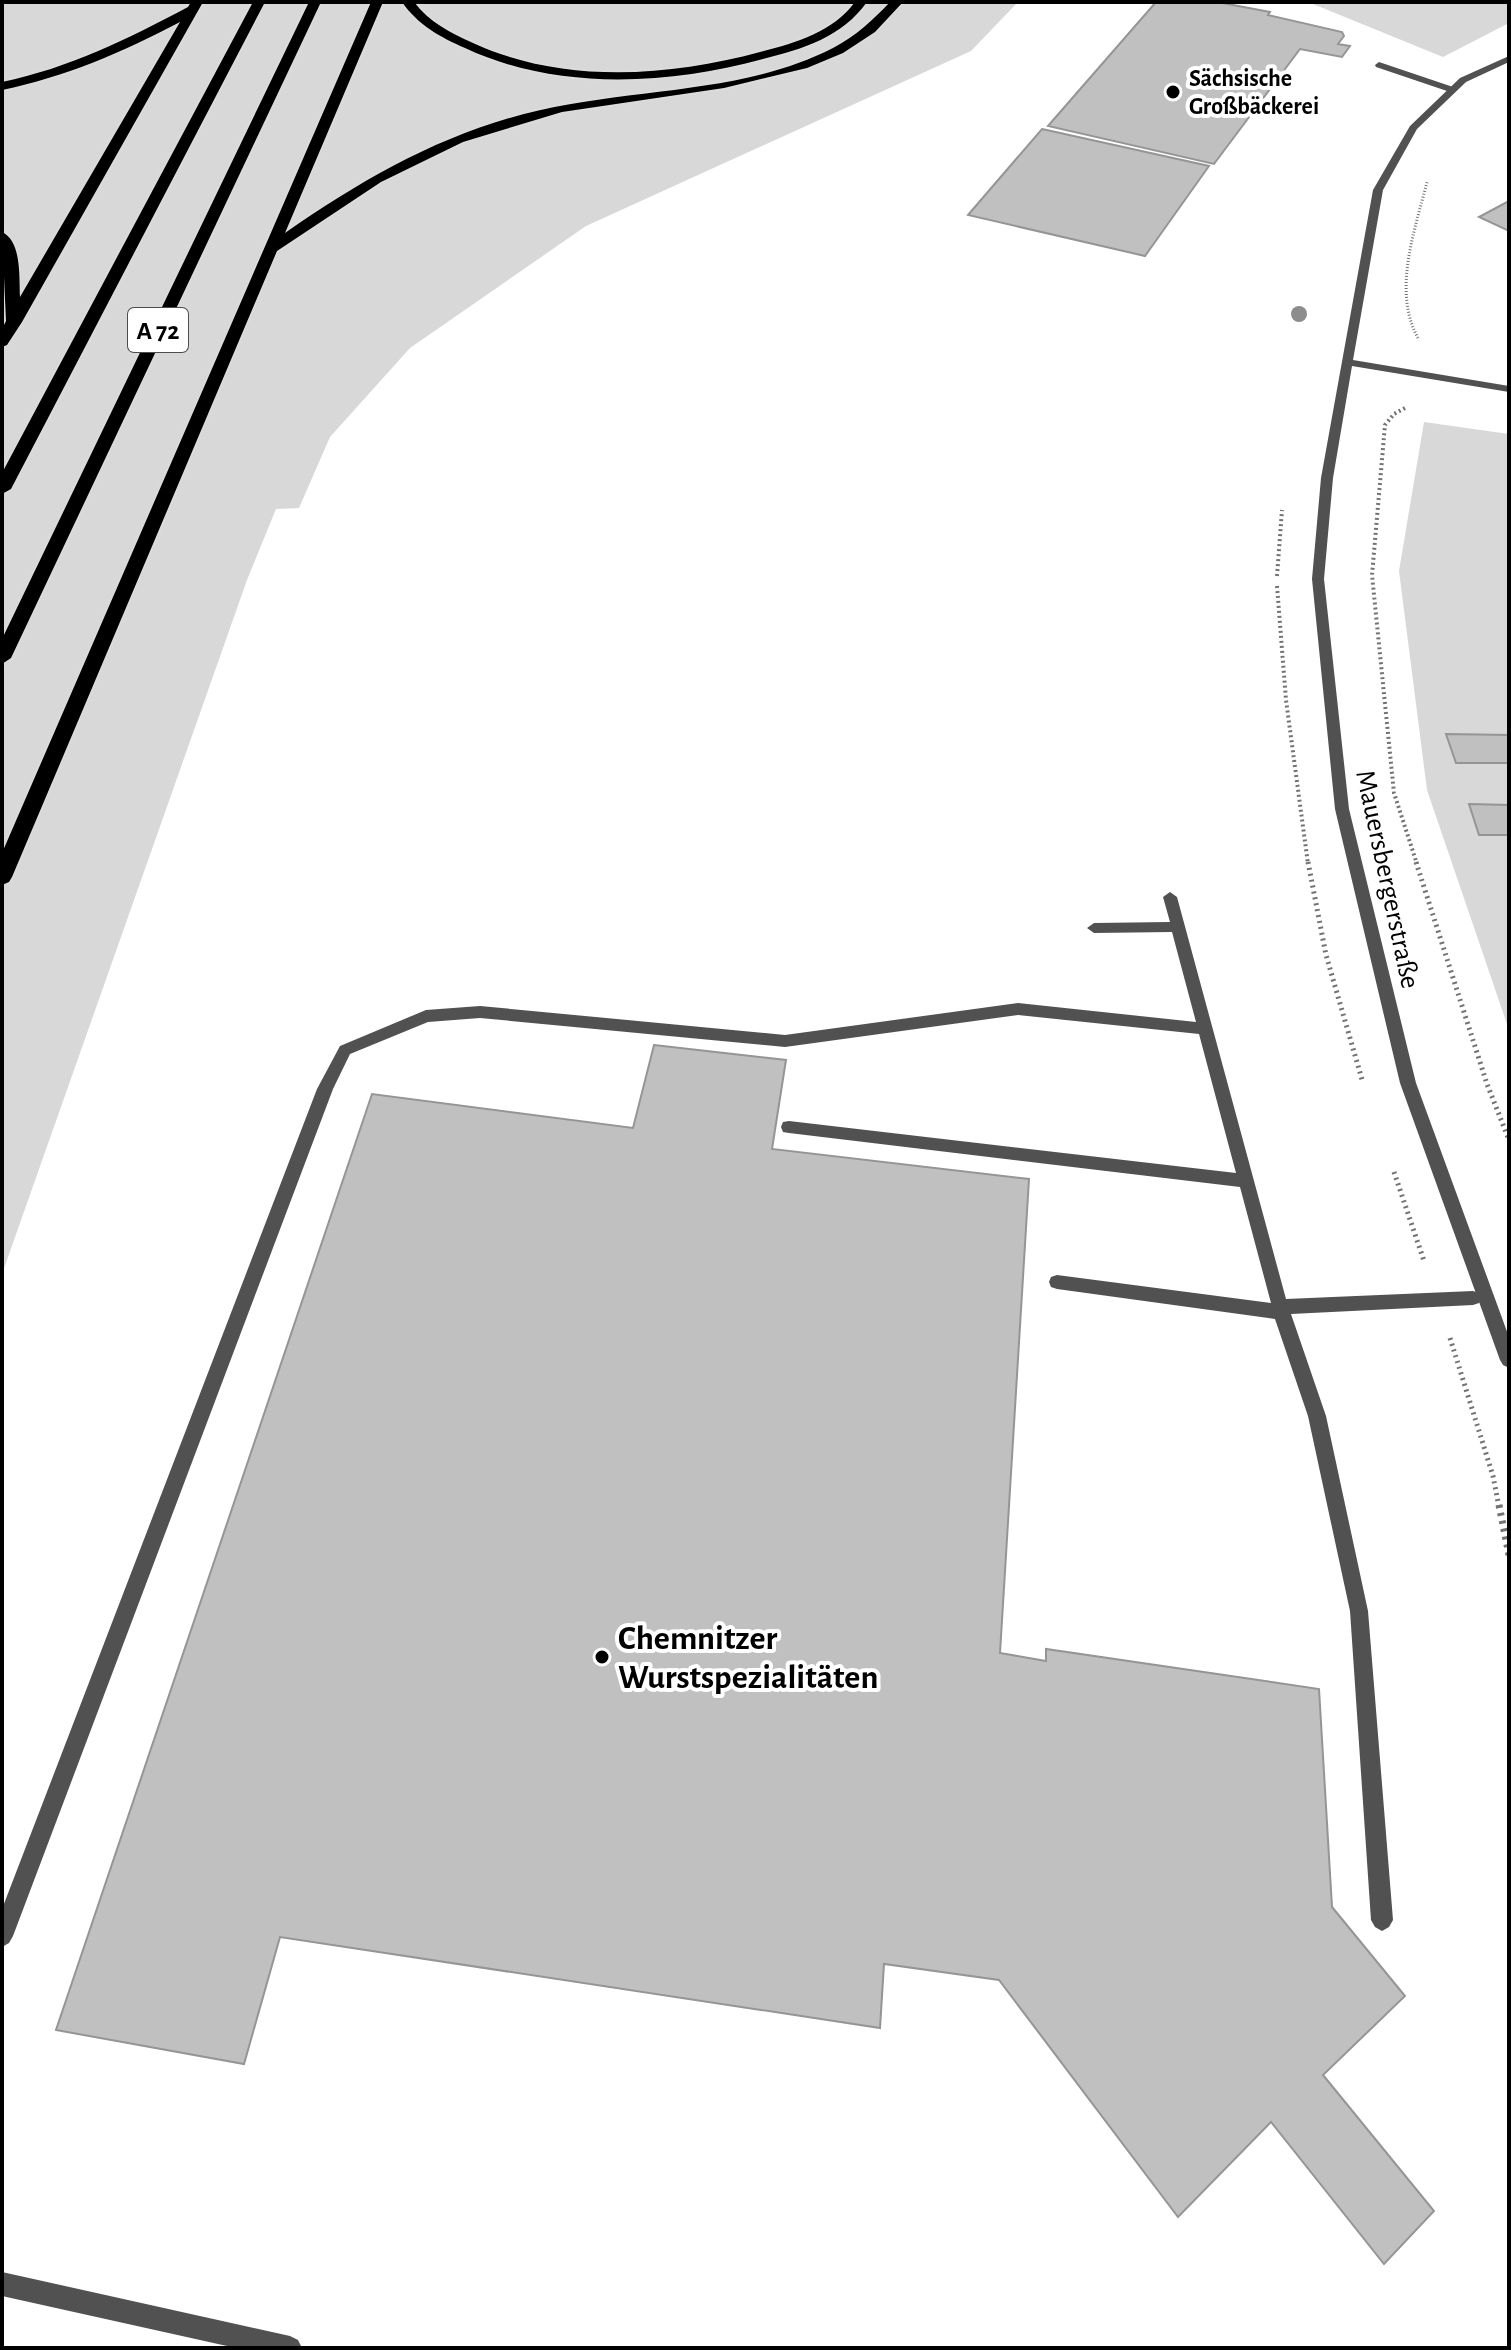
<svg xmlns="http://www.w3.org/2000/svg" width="1511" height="2350" font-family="'Alegreya Sans',sans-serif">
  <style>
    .green { fill: #d8d8d8 }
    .building { fill: #c0c0c0; stroke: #959595; stroke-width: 2 }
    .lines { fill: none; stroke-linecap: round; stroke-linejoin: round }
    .motorway-casing { stroke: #dbdbdb; stroke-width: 4 }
    .path-far3 { stroke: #737373; stroke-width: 3; stroke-dasharray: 1 2; stroke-linecap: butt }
    .path-far2 { stroke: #737373; stroke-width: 4; stroke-dasharray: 2 3; stroke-linecap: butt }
    .path-far1 { stroke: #737373; stroke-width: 5; stroke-dasharray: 2 4; stroke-linecap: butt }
    .path { stroke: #737373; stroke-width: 7; stroke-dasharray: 3 5; stroke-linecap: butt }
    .service { fill: #515151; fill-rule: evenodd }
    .minor { fill: #515151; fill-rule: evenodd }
    .motorway { fill: #000; fill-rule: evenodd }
    .tree { fill: #8d8d8d }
    .poi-dot { fill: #000; stroke: #fff; stroke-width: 3 }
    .labels { text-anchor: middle; stroke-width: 8; stroke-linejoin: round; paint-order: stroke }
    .far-poi-label { font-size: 24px; font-weight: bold; fill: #000; stroke: #fff; text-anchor: start }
    .shield { fill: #fff; stroke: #4c4c4c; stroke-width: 2 }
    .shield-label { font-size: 26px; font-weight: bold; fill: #000 }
    .street-label { font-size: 28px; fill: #000; stroke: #fff }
    .near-poi-label { font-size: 34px; font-weight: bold; fill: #000; stroke: #fff; text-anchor: start }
  </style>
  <rect width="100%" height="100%" fill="#fff"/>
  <path class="green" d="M2,2H1018L971,51L586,226L410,348L330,437L299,508L276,509L247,580L2,1274Z
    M1308,2H1509V23L1443,57Z
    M1424,422L1509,434V1030L1427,790L1399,571Z"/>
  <path class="building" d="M1156,2H1217L1270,12L1268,15L1342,32L1344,36L1338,44L1350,46L1342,57L1300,49L1214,164L1048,126Z
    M1042,129L1209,166L1145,256L968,215Z
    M1509,201V231L1479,217Z
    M1446,734L1509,735V763H1456Z
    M1469,804L1509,805V835H1479Z
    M654,1045L786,1060L772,1149L1029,1179L1000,1653L1046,1661V1649L1319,1689L1332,1907L1405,1996L1323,2075L1434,2211L1384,2264L1271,2122L1178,2217L999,1980L884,1964L880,2028L280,1937L244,2064L56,2030L372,1094L633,1128Z"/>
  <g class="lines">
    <g class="motorway-casing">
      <path id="motorway" d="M191,2H203L22,322L7,345L2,347V329L6,321L2,232C22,241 19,278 20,297L180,22C123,52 65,77 2,90V82C69,68 128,39 188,7Z
        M253,2H265L11,489L2,494V473Z
        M309,2H321L11,658L2,664V639Z
        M371,2H383L285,233C360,181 436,137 524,114C625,87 740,96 833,48C856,36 873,20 890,2H903L875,32L843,53L807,68L724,88L562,112L463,142L381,182L277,251L12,877L9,882L2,885V853Z
        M402,2H414C429,22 451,33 473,43C562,84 668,77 760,52C795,43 833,32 855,2H867C842,37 803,49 763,59C667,85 557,91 465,48C440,37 418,25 402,2Z"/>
    </g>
    <path class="path-far3" d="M1418,338C1392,291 1415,230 1427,182"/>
    <path class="path-far2" d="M1405,408L1394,414L1385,425L1372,575L1394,793L1417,864
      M1277,576L1282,510
      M1277,586L1286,700L1308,864"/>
    <path class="path-far1" d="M1308,862L1326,955L1363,1083
      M1416,862L1487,1084L1509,1140
      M1394,1172L1424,1261
      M1450,1338L1493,1476L1499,1507"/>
    <path class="path" d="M1499,1505L1509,1555"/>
    <path class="service" d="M1379,62L1456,88L1457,90L1450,92L1376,67L1375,65Z
      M1170,892L1177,897L1286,1299L1473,1291L1479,1293L1481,1298L1479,1303L1473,1305L1291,1314L1326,1416L1368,1611L1393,1920L1389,1927L1382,1931L1375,1927L1371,1920L1350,1611L1308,1416L1275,1319L1057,1289L1051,1287L1049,1282L1051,1277L1057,1275L1271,1303L1240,1187L789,1133L783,1132L781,1127L783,1122L789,1121L1236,1173L1199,1034L1018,1015L785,1047L480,1018L428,1022L350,1054L333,1089L13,1936L9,1943L2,1947V1909L317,1089L340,1046L426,1010L480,1006L785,1035L1018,1003L1196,1022L1172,932L1094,933L1087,928L1094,923L1170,922L1163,897Z
      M2,2272L290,2336L298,2340L302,2348H236L2,2296Z"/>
    <path class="minor" d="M1509,56V62L1466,82L1417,129L1383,190L1353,360L1509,386V392L1352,366L1333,478L1324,579L1349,809L1416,1083L1509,1337V1368L1503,1365L1500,1360L1400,1083L1335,809L1312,579L1321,478L1373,190L1410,126L1460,78Z"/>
    <use href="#motorway" class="motorway"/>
  </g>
  <circle class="tree" cx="1299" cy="314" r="8"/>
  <g class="poi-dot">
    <circle cx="1173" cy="92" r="8"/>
    <circle cx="602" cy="1657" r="8"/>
  </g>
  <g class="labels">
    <g class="far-poi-label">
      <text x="1189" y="86">Sächsische<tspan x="1189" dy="28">Großbäckerei</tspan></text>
    </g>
    <rect class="shield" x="128" y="308" width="60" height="44" rx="6"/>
    <g class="shield-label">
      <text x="158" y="339">A 72</text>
    </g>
    <g class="street-label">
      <text transform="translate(1389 879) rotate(78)" y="10">Mauersbergerstraße</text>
    </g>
    <g class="near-poi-label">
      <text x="618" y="1649">Chemnitzer<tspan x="618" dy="39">Wurstspezialitäten</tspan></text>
    </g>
  </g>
  <rect width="1511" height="2350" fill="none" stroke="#000000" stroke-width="8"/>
</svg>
